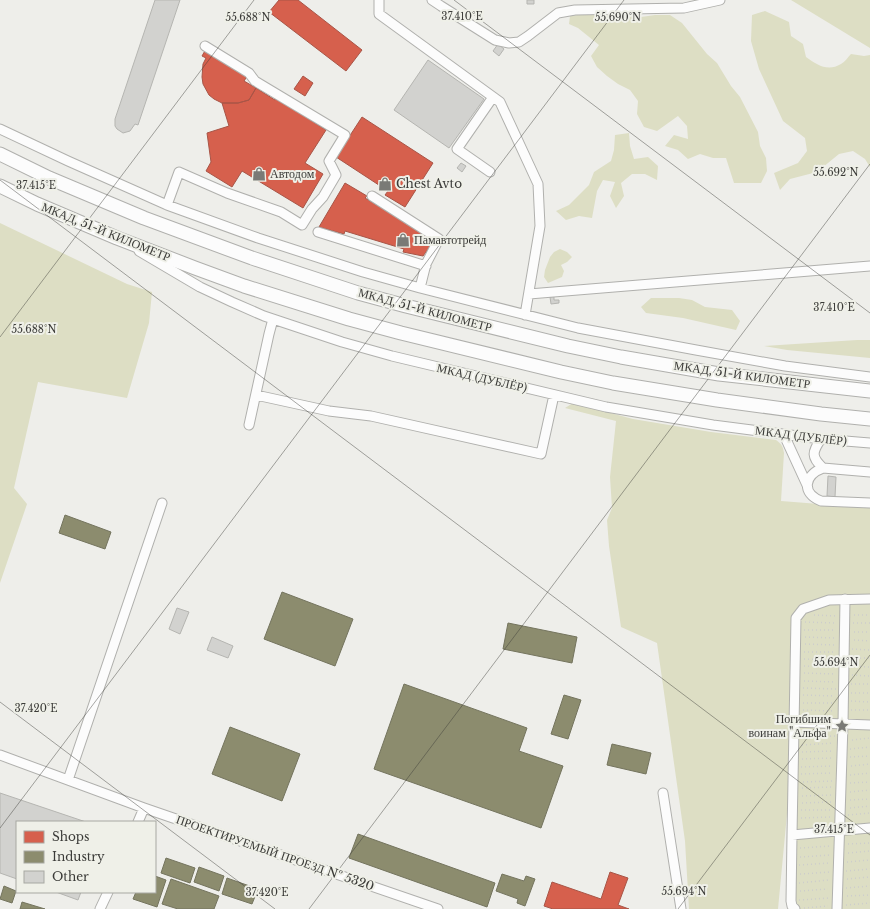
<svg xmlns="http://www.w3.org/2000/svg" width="870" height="909" font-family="'Libre Baskerville',serif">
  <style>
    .green { fill: #dddec4 }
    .shops { fill: #d6604d; stroke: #a85547 }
    .industry { fill: #8c8c6e; stroke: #74745e }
    .building { fill: #d2d2cf; stroke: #b5b5b1 }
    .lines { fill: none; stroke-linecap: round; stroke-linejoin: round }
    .minor-casing { stroke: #b0b0ad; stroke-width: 11 }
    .highway-casing { stroke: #b0b0ad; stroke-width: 15 }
    .path { stroke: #cdcdcc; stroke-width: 1.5; stroke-dasharray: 1 3; stroke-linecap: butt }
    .minor { stroke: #fcfcfc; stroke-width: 9 }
    .highway { stroke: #fcfcfc; stroke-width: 13 }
    .ticks { fill: none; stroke: #3b3b38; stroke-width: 1; stroke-opacity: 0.45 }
    .labels { text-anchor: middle; stroke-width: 4; stroke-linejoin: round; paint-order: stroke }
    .poi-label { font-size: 12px; fill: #3b3b38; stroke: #eff0e8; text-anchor: start }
    .street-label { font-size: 12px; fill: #3b3b38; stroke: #eff0e8 }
    .ticks-label { font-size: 10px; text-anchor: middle; fill: #3b3b38; stroke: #eff0e8; stroke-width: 4; stroke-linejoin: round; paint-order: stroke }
  </style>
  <rect width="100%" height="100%" fill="#eeeeea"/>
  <path class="green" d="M791,0H870V48Z
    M765,11L789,22L791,36L803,44L806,57C817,65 828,72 841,64C845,62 848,57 851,54L864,56L870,55V167L865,159L853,151L839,154L817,172L790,179L780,190L774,173L798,163L807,151L805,138L783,121L759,69L751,41L752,15Z
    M585,14L641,17L655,15H670L682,23L707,54L717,63L731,86L740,97L758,132L760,146L766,158L767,171L761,183H734L726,158H713L700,154L688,159L678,150L665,146L674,135L688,139L687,126L678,116L657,131L644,127L637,114L638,101L630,90L618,84L607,76L597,67L591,56L599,45L578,28L569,24L570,16Z
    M629,133L630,146L634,159L648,157L658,166L657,180L645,174H632L621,183L624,196L616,208L610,196L615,182L603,180L597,191L592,218L579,216L566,220L556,211L569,205L589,185L594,172L611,161L614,150L615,135Z
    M0,223L127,284L152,292L149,323L127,398L38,382L14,488L27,504L0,583Z
    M560,249L567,252L572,257L567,262L561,265L564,271L562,277L548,283L544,277L545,270L550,257L554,252Z
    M651,298H679L692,300L705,307L732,310L740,321L736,330L683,318L646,313L641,307Z
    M857,340H870V358L787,350L764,346Z
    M573,403L633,419L711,432L776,440C782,444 783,447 784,453L781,501L870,508V909H788L787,814L778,909H689L685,841L657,643L621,627L609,546L607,520L612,508L610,477L616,421L565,408Z"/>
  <path class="shops" d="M279,0H298L362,50L346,71L269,12Z
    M206,49L248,75L244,81L256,88L249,100L238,103H222L214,99L209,95L203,84L202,77L203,64L206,58L202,56Z
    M303,76L313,83L305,96L294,89Z
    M256,88L275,100L276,98L326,130L305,163L323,174L303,208L242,171L232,187L206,171L211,162L207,133L229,126L222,103H238L249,100Z
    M362,117L433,163L405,207L385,195L388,191L336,157Z
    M345,183L367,196L365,198L435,240L423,256L403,252L404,249L345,231L344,234L319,227Z
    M610,872L628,878L618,905L629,909H553L544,906L552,882L601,899Z"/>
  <path class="industry" d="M65,515L111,532L105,549L59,533Z
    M282,592L353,619L335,666L264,639Z
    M508,623L577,637L572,663L503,649Z
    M404,684L527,728L519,751L563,766L541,828L374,769Z
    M564,695L581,700L568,739L551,734Z
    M230,727L300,754L282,801L212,774Z
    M612,744L651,753L646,774L607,765Z
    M358,834L495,883L487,907L349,858Z
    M166,858L195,868L190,883L161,873Z
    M199,867L224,876L219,891L194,882Z
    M502,874L524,881L526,876L535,879L525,906L517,903L518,899L496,891Z
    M155,876L166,880L157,907L133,899L136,892H155Z
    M227,878L258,889L252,904L222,894Z
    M171,879L219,896L214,909H178L162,904Z
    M4,886L16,891L12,903L0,899Z
    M22,902L45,909H20Z"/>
  <path class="building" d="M155,0H180L138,125L135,124L130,131L123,133L117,129L115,126V119Z
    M527,0H534V4H527Z
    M498,44L504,49L499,56L493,51Z
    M428,60L484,99L449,148L394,110Z
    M461,163L466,166L462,172L457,168Z
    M554,296V300H559V303L551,304L550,297Z
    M828,476L836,477L835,497L827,496Z
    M177,608L189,612L180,634L169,629Z
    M212,637L233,646L228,658L207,650Z
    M0,793L86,822H17V879L0,873Z
    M56,892H81L78,900Z"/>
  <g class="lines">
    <g class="minor-casing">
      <path id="minor" d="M379,0V14L500,102L538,184L540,226L525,315
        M432,0L441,6L495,40L509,43L519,42L528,36L558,13L575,10L684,8L720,0
        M0,129L68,161L167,205L258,238L363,272L420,288L578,328L696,350L785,366L870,377
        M490,172L457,149L493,97
        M372,196L439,239L426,264L420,288
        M167,205L179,172L227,193L281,212L302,225L312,209L323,197L336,175L329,161L345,135L255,81L249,73L205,46
        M318,232L426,266
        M139,251L200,287L232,302L264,316L342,342L392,356L606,407L713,425L821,439L870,443
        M529,294L870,266
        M256,395L329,411L371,416L541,454L554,395
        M249,425L269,334L273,319
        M784,435L807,485
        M821,439C812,452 811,457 823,468
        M870,472L823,468C804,475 801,493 821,501L870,503
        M870,599L829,600L803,609L796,618L792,835L870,828
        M793,722L870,725
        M0,755L144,808L438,909
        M68,780L162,503
        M663,793L681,909
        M138,822L144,808
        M792,835L791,901L792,906L795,909
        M100,909L108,892
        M837,909L843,724L845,599"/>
    </g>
    <g class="highway-casing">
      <path id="highway" d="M0,154L49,178L144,218L252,258L358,293L406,306L568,346L621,357L719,374L870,391
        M0,186L37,204L117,238L195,268L244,286L349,319L401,333L561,372L613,383L717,400L821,414L870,419"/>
    </g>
    <path class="path" d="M814,615L837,616
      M854,615H870
      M805,622L836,623
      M853,623H870
      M804,630H836
      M854,632H870
      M805,637L835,638
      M854,640L870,641
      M805,644L835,645
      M852,649L870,650
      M804,652H836
      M852,658H870
      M804,659L836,660
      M804,666L836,667
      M852,666L870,667
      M804,673L836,674
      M852,675L870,676
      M804,681L836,682
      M851,684H870
      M803,688L836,689
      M851,693H870
      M803,695L835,696
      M851,701L870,702
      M803,703H835
      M803,710L835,711
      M851,710H870
      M802,737L835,736
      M852,740L870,738
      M802,745L834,743
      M850,749L870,747
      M802,752L834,751
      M850,757L870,756
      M802,759L832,758
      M851,766L870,764
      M801,767L833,766
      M801,774L833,773
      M850,775L870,773
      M803,782L833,781
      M850,783L870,782
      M802,788L833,787
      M850,792L870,790
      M802,796L832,795
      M850,800L870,799
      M802,803L832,802
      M850,808L870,806
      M801,810H832
      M848,815L870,813
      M801,818L831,817
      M848,844L870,843
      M800,848L830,846
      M848,853L870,851
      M800,857L830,855
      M847,862L870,860
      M799,865L829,863
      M846,871L870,869
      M800,874L830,872
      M847,879L870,877
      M799,883L829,880
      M846,888L870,886
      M800,891L828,889
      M847,896L870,895
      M799,900L829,898
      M846,905L870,903
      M804,908L828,906"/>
    <use href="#minor" class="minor"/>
    <use href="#highway" class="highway"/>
  </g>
  <path class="ticks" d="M454,0L870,313M0,180L870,835M0,337L254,0M0,702L275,909M0,828L624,0M309,909L870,164M678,909L870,655"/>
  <defs>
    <g id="shop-bare" transform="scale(1.08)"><path d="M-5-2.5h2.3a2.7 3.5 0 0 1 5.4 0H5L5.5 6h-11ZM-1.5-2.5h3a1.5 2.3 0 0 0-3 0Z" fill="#7a7a76" stroke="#eff0e8" stroke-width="2.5" paint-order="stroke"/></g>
    <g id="sight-bare" transform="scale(1.08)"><path d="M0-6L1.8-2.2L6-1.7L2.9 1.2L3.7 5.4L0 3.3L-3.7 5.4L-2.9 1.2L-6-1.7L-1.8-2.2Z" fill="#7a7a76" stroke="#eff0e8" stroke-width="2.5" paint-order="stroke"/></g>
  </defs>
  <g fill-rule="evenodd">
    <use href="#shop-bare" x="259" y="174"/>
    <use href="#shop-bare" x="385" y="184"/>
    <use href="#shop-bare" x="403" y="240"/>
    <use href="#sight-bare" x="842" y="726"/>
  </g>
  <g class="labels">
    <g class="poi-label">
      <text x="270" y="178">Автодом</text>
      <text x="396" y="188">Chest Avto</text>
      <text x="414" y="244">Памавтотрейд</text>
      <text x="831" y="723" text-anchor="end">Погибшим<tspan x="831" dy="14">воинам "Альфа"</tspan></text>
    </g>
    <g class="street-label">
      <text transform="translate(106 232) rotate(22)" y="4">МКАД, 51-Й КИЛОМЕТР</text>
      <text transform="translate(425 310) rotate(15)" y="4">МКАД, 51-Й КИЛОМЕТР</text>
      <text transform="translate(742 375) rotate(8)" y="4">МКАД, 51-Й КИЛОМЕТР</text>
      <text transform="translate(482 378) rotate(13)" y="4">МКАД (ДУБЛЁР)</text>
      <text transform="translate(801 436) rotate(7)" y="4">МКАД (ДУБЛЁР)</text>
      <text transform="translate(275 853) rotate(19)" y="4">ПРОЕКТИРУЕМЫЙ ПРОЕЗД № 5320</text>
    </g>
  </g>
  <g class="ticks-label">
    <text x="462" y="20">37.410°E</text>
    <text x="248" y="21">55.688°N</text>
    <text x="618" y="21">55.690°N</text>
    <text x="836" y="176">55.692°N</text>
    <text x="36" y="189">37.415°E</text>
    <text x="834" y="311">37.410°E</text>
    <text x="34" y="333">55.688°N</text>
    <text x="836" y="666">55.694°N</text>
    <text x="36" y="712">37.420°E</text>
    <text x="834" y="833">37.415°E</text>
    <text x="684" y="895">55.694°N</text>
    <text x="267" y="896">37.420°E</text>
  </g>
  <rect x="16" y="821" width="140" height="72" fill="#eff0e8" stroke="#a7a8a2"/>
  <rect x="24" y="831" width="20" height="12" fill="#d6604d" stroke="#a7a8a2"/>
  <text x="52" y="841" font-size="12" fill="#3b3b38">Shops</text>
  <rect x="24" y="851" width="20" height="12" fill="#8c8c6e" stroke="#a7a8a2"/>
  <text x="52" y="861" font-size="12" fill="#3b3b38">Industry</text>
  <rect x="24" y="871" width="20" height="12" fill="#d2d2cf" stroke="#a7a8a2"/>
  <text x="52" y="881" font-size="12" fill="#3b3b38">Other</text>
</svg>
